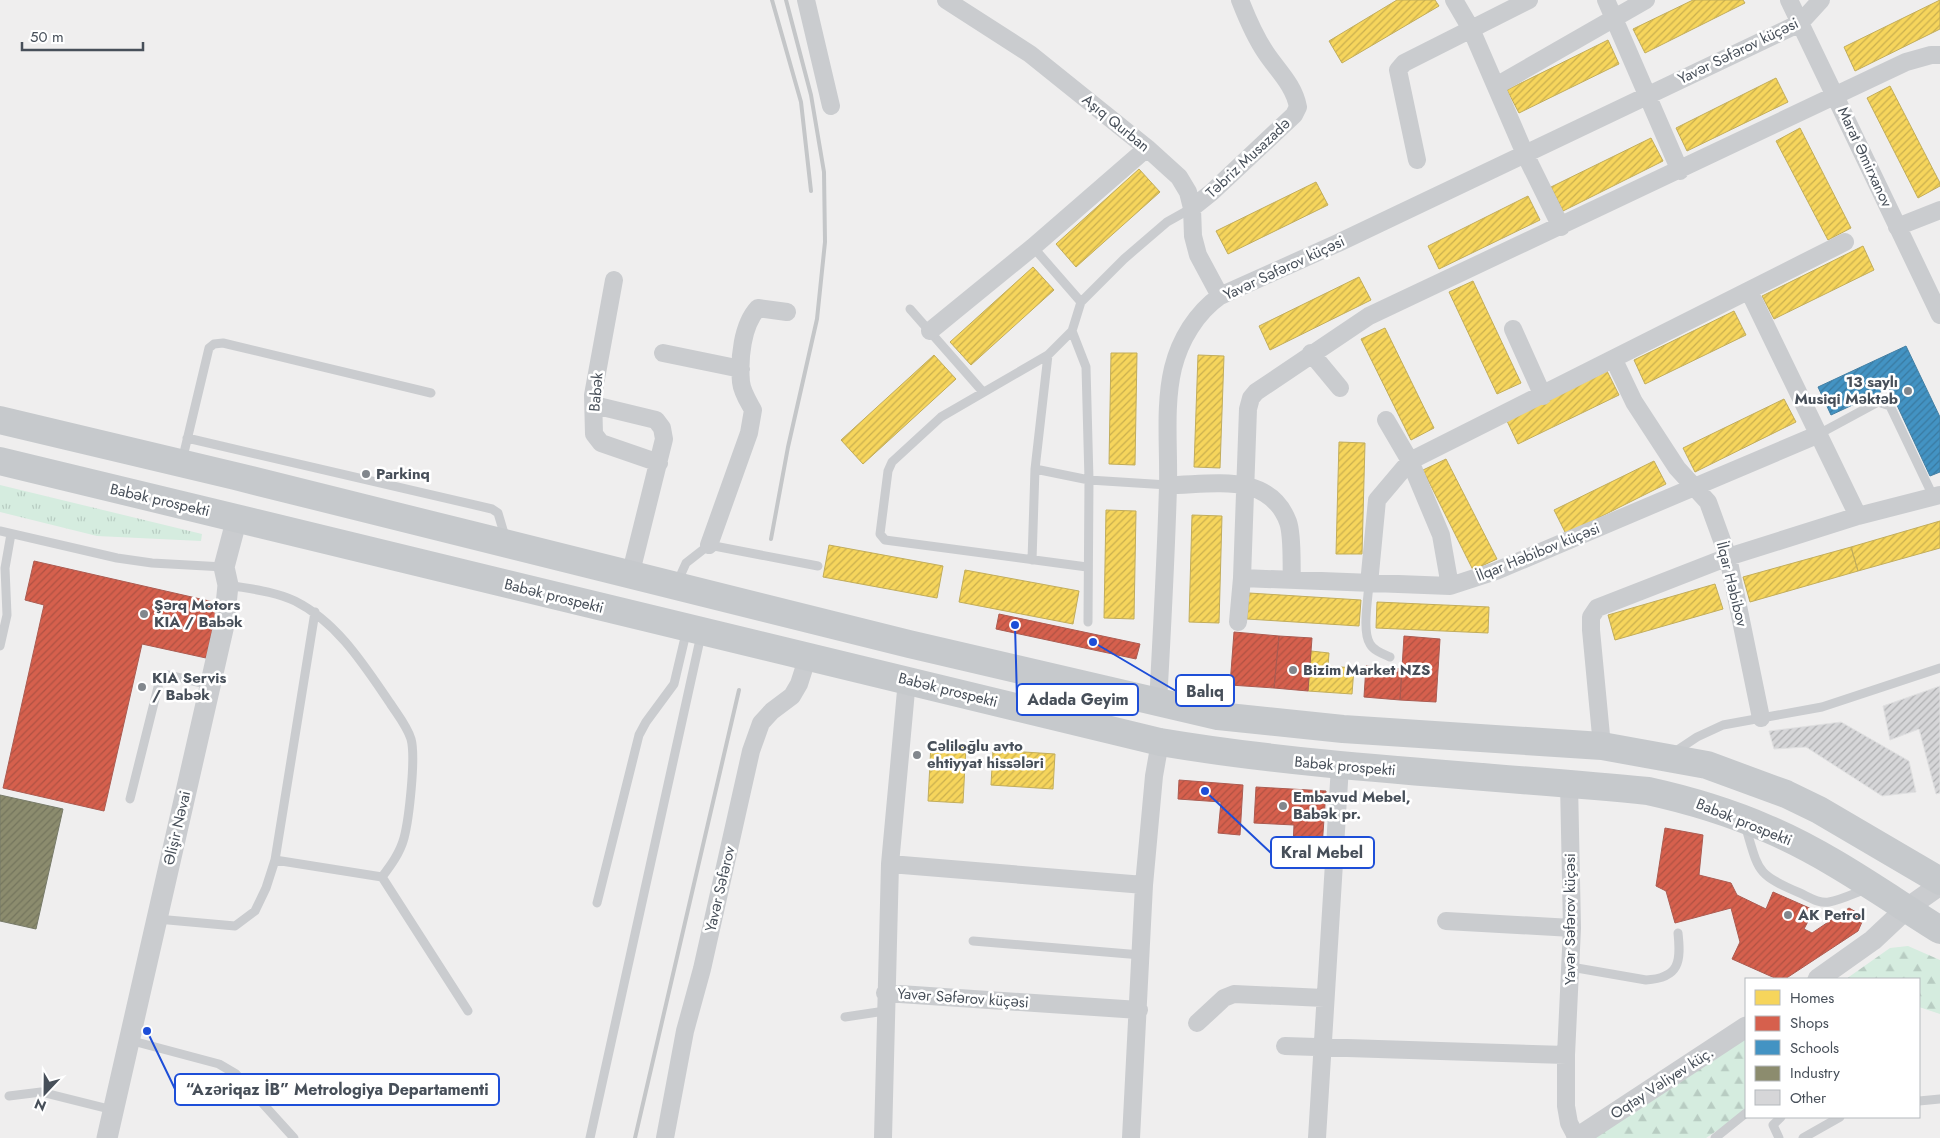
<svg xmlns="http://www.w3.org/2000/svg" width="1940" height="1138" font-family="Jost,sans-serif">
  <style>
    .grass { fill: url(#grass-tufts) }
    .forest { fill: url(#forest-firs) }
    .homes { fill: url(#homes-hatch); stroke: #c2ad5b }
    .shops { fill: url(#shops-hatch); stroke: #ab5b51 }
    .schools { fill: url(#schools-hatch); stroke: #447fa3 }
    .industry { fill: url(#industry-hatch); stroke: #777a68 }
    .building { fill: url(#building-hatch); stroke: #e0e0e1 }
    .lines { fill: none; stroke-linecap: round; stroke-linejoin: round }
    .service { stroke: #cacccf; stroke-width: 9 }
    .minor { stroke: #cacccf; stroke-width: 18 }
    .tertiary { stroke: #cacccf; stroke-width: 21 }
    .primary { stroke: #c6c9cc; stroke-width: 28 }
    .rail { stroke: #c4c6c8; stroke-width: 4 }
    .poi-dot { fill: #82878d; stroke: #fff; stroke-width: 2 }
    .labels { text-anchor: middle; stroke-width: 5; stroke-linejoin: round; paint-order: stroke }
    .street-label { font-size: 15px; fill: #474f59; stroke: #fff }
    .poi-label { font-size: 15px; font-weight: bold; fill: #474f59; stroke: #fff; text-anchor: start }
    .leader { fill: none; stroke: #1d4ed8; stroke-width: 2 }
    .callout-dot { fill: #1d4ed8; stroke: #fff; stroke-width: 2 }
    .callout { fill: #fff; stroke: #1d4ed8; stroke-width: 2 }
    .callout-label { font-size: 16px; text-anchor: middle; font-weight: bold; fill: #474f59 }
  </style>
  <defs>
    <pattern id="grass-tufts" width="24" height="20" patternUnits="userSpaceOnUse" patternTransform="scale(1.25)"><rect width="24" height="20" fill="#d5ecdf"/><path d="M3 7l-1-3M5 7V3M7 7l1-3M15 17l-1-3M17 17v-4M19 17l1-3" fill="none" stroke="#b8ccc2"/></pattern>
    <pattern id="forest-firs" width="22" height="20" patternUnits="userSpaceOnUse" patternTransform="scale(1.25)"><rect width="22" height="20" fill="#d5ecdf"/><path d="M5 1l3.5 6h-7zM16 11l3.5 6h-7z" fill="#b8ccc2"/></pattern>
    <pattern id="homes-hatch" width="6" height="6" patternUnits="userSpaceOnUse" patternTransform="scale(1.25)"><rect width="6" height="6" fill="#f6d55c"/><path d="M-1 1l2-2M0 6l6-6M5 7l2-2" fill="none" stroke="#c9af4f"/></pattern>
    <pattern id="shops-hatch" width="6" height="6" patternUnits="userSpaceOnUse" patternTransform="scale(1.25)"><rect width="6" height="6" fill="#d6604d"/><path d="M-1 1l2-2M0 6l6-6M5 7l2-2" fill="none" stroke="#af5243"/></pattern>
    <pattern id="schools-hatch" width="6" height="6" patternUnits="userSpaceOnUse" patternTransform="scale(1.25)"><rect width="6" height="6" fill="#4393c3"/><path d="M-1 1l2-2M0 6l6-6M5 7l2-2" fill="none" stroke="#3a7aa1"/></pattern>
    <pattern id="industry-hatch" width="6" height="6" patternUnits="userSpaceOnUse" patternTransform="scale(1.25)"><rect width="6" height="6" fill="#8c8c6e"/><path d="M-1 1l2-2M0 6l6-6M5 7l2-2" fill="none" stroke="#74755d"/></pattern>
    <pattern id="building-hatch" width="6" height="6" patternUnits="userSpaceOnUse" patternTransform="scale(1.25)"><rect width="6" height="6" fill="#d6d6d8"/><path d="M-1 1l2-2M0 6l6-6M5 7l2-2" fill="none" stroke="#afb0b2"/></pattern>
  </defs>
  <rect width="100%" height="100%" fill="#efeeee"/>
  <path class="grass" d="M0,485L202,534L201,541L97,536L0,512Z"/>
  <path class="forest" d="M1908,946L1940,960V1014L1919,1007V979H1846L1890,948Z
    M1746,1033V1111L1706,1138H1595Z"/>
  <path class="homes" d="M1397,0H1435L1439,6L1342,63L1329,41Z
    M1693,0H1743L1745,3L1645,53L1633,29Z
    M1940,0V29L1855,71L1844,47Z
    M1608,40L1619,64L1519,113L1507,90Z
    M1776,78L1788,102L1687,151L1676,128Z
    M1890,86L1940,183V186L1918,198L1867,98Z
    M1800,128L1851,228L1828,240L1776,141Z
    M1651,138L1663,161L1563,211L1551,187Z
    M1139,169L1160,192L1076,267L1056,244Z
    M1316,182L1328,205L1228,254L1216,231Z
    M1528,196L1540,220L1439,269L1428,246Z
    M1863,246L1874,270L1774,319L1762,296Z
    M1033,267L1054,290L971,365L950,342Z
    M1359,277L1371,300L1270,350L1259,326Z
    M1473,281L1521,383L1497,394L1449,292Z
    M1734,311L1746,335L1645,384L1634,360Z
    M1385,328L1434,428L1411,440L1361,339Z
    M1111,353H1137L1135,465L1109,464Z
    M934,355L956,379L863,464L841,440Z
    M1198,355L1224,356L1220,468L1194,467Z
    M1607,371L1619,395L1518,444L1507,421Z
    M1784,399L1796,422L1695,472L1683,448Z
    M1339,442L1365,443L1362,554H1336Z
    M1446,459L1497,559L1473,570L1423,470Z
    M1654,461L1666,484L1566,534L1554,510Z
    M1106,510L1136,511L1134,619L1104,618Z
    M1192,515L1222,516L1219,623L1189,622Z
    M1940,521V548L1858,571L1851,547Z
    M829,545L943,566L937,598L823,577Z
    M1851,547L1858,571L1750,602L1743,577Z
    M965,570L1079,591L1073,624L959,602Z
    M1715,584L1723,609L1615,640L1608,615Z
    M1249,593L1361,600L1359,626L1247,619Z
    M1377,602L1489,607L1488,633L1376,628Z
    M1311,651L1329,653L1328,666L1354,668L1352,694L1308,691Z
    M931,744L966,746L963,803L928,801Z
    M993,750L1055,754L1053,789L991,785Z"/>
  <path class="shops" d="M34,561L218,603L206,658L142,644L104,811L3,788L44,605L25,600Z
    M999,614L1140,644L1136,659L996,629Z
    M1234,632L1279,636L1274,688L1230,685Z
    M1279,636L1312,638L1308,691L1274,688Z
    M1404,636L1440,639L1436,702L1400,700Z
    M1366,666L1402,669L1400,700L1364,697Z
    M1179,780L1243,785L1240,835L1218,833L1221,802L1178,799Z
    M1256,787L1326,791L1322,847L1293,845L1294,825L1254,823Z
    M1665,828L1703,835L1699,875L1731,883L1737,895L1766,909L1773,892L1814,910L1804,929L1812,933L1849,908L1858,913L1862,922L1858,931L1785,979H1777L1732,959L1740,942L1731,908L1675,923L1666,891L1656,886Z"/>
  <path class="schools" d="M1906,346L1940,417V472L1930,476L1889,388L1831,415L1818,387Z"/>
  <path class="industry" d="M0,795L63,809L36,929L0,921Z"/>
  <path class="building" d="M1940,686V793L1936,794L1919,729L1890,740L1883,706Z
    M1841,722L1909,761L1916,792L1882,796L1806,747L1774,749L1769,731Z"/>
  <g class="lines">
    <path class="service" d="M1033,247L1081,302
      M910,309L983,392
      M1072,331L1081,302L1124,259L1167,222L1192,208
      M1817,435L1878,402L1890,406L1933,496
      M187,438L492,509L498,513L506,540
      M182,461L209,348L214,344L223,343L431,393
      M1035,469L1089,480L1168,485
      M0,531L117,558L152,563L224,567
      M1032,560L1035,469L1048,355
      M1087,567L885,540L880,534L888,471L892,462L941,417L1048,355L1072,331L1086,367L1089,480L1088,622
      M677,583L686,563L709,545L818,566
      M1369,584C1368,599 1362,632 1370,644C1374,651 1383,654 1390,657
      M228,585C250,589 274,591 295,601C337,622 364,665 390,703C397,714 407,726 411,739C416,757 409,819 404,838C400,853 391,865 382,877
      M0,646L7,615L5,568L11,534
      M1673,753L1697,737L1723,725L1822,707L1940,668
      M130,799L160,679L168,675L210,685
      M1745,825C1759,871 1755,874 1800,893C1809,897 1819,904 1829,902C1841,900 1855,893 1866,889
      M275,860L382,877L468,1011
      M597,903L639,735L646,722L674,684L687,629
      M157,919L235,926L255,911L266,888L275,860L315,612
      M973,941L1141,955
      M1571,967L1646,980C1680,978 1681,961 1678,933
      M845,1017L885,1011
      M129,1040L219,1064L236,1074L294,1138
      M9,1096L41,1092L113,1110
      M1919,1101L1940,1099
      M590,1138L701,635
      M1715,1138L1746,1113
      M1779,1138L1773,1125L1781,1117
      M1803,1138L1840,1117"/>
    <path class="minor" d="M806,0L831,106
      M946,0L1030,54L1147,148L1179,177L1188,192L1192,208L1193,236L1198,255L1220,296
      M1454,0L1471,29L1525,154L1561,227
      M1606,0L1680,171
      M1789,0L1940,315
      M1496,86L1646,0
      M1417,160L1398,70L1404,63L1529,0
      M1192,208L1212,192L1294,115L1298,107C1294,85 1278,71 1266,53C1255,37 1247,18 1240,0
      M1897,227L1940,210
      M614,280L593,395L594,434L601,443L659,463
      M1749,291L1858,516
      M1513,329L1543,396
      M930,331L1033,247L1147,148
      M663,353L741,369
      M1311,353L1340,388
      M1614,360L1634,402L1677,468L1708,502L1728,557L1761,718
      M594,405L656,420L662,428L664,439L630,576
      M1168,485C1211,485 1269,471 1288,522C1293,536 1291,565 1292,580
      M709,545L749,433L753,410C748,401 742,392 741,382C739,359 742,325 758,308L787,312
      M1242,578L1450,586L1496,571L1817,435
      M1369,584L1377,500L1410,461L1386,420
      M1450,586L1441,535L1410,461L1845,242
      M1238,622L1242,578L1248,409L1251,398L1256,392L1369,316L1906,62L1931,55H1940
      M1158,703C1162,631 1166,558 1168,486C1169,447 1164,406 1173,368C1180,340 1196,313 1220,296L1338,243L1800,23L1821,0
      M1602,746L1591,630V617L1597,608L1728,557L1858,516L1940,495
      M1569,783L1572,928L1566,1055V1106L1569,1123L1577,1138
      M890,864L1144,885
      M1446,921L1572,928
      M885,993L1139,1010
      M1197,1023L1224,998L1234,994L1324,998
      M1285,1046L1566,1055
      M665,1138L685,1031L702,969L751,751L761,723L772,711L792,696L799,684L808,656
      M883,1138L890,864L907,680
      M1131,1138L1144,885L1154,776L1160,742
      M1317,1138L1340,766"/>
    <path class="tertiary" d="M1818,979L1873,940L1906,909L1940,885
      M107,1138L224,625L228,585L224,567L237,518
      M1577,1138L1746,1027"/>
    <path class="primary" d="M0,420L235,476L909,644L1218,716L1343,729L1602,746L1707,765L1786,794L1819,810L1940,881
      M0,461L1160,742C1321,769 1485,775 1648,791C1689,800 1729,812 1768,829C1829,855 1884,895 1940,930"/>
    <path class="rail" d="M772,0L801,102L811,191
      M771,539L788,447L817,319L825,242L824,172L811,95L786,0
      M635,1138L739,690"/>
  </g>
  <g class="poi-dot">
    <circle cx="1908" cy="391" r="5"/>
    <circle cx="366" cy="474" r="5"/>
    <circle cx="144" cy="614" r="5"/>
    <circle cx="1293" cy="670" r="5"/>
    <circle cx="142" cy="687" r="5"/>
    <circle cx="917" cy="755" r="5"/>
    <circle cx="1283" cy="806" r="5"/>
    <circle cx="1788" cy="915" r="5"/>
  </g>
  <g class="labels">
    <g class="street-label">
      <text transform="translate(1738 51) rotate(-26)" y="5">Yavər Səfərov küçəsi</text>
      <text transform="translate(1116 123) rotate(39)" y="5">Aşıq Qurban</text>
      <text transform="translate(1865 157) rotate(65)" y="5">Marat Əmirxanov</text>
      <text transform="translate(1248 158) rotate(-43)" y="5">Təbriz Musazadə</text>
      <text transform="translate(1284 268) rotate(-25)" y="5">Yavər Səfərov küçəsi</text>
      <text transform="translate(596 392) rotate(-85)" y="5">Babək</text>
      <text transform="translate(160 500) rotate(13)" y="5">Babək prospekti</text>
      <text transform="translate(1538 552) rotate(-22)" y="5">İlqar Həbibov küçəsi</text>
      <text transform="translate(1732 584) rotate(76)" y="5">İlqar Həbibov</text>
      <text transform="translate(554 596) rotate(14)" y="5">Babək prospekti</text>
      <text transform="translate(948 690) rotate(14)" y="5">Babək prospekti</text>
      <text transform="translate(1345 766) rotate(5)" y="5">Babək prospekti</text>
      <text transform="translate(1744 822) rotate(22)" y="5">Babək prospekti</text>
      <text transform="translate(177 828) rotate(-77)" y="5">Əlişir Nəvai</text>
      <text transform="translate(720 889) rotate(-77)" y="5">Yavər Səfərov</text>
      <text transform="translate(1570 919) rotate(-90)" y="5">Yavər Səfərov küçəsi</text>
      <text transform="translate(963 998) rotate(4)" y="5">Yavər Səfərov küçəsi</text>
      <text transform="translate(1662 1083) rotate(-33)" y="5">Oqtay Vəliyev küç.</text>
    </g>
    <g class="poi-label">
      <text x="1898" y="387" text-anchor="end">13 saylı<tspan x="1898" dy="17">Musiqi Məktəb</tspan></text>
      <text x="376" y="479">Parkinq</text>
      <text x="154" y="610">Şərq Motors<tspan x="154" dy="17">KIA / Babək</tspan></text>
      <text x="1303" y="675">Bizim Market NZS</text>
      <text x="152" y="683">KIA Servis<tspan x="152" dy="17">/ Babək</tspan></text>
      <text x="927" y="751">Cəliloğlu avto<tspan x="927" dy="17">ehtiyyat hissələri</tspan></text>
      <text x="1293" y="802">Embavud Mebel,<tspan x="1293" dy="17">Babək pr.</tspan></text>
      <text x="1798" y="920">AK Petrol</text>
    </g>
  </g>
  <path class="leader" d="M1093 642L1176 691M1015 625L1017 699M1205 791L1271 853M147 1031L175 1089"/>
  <g class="callout-dot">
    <circle cx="1093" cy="642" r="5"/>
    <circle cx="1015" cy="625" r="5"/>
    <circle cx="1205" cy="791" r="5"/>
    <circle cx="147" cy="1031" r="5"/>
  </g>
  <g class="callout">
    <rect x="1176" y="675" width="58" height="31" rx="5"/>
    <rect x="1017" y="684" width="121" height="31" rx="5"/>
    <rect x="1271" y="837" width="103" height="31" rx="5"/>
    <rect x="175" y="1074" width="324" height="31" rx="5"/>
  </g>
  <g class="callout-label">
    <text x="1205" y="697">Balıq</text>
    <text x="1078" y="705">Adada Geyim</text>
    <text x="1322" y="858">Kral Mebel</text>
    <text x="337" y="1095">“Azəriqaz İB” Metrologiya Departamenti</text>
  </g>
  <rect x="1745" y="978" width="175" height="140" fill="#ffffff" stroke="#b5b9bd"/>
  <rect x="1755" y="990" width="25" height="15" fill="#f6d55c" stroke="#b5b9bd"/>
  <text x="1790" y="1003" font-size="15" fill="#474f59">Homes</text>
  <rect x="1755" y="1016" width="25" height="15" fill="#d6604d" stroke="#b5b9bd"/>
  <text x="1790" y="1028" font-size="15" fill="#474f59">Shops</text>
  <rect x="1755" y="1040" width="25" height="15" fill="#4393c3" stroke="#b5b9bd"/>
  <text x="1790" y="1053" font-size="15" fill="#474f59">Schools</text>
  <rect x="1755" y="1066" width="25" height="15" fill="#8c8c6e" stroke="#b5b9bd"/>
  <text x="1790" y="1078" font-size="15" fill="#474f59">Industry</text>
  <rect x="1755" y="1090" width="25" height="15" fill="#d6d6d8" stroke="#b5b9bd"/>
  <text x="1790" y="1103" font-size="15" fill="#474f59">Other</text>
  <g transform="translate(45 1093) rotate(202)" stroke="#ffffff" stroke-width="4" paint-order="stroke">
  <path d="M0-4L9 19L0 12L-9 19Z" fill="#474f59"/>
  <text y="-8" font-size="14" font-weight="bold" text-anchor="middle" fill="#474f59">N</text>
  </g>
  <path d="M22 42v8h121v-8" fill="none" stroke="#474f59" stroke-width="2.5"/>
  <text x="30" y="42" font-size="15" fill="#474f59" stroke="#ffffff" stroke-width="4" paint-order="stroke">50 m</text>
</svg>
